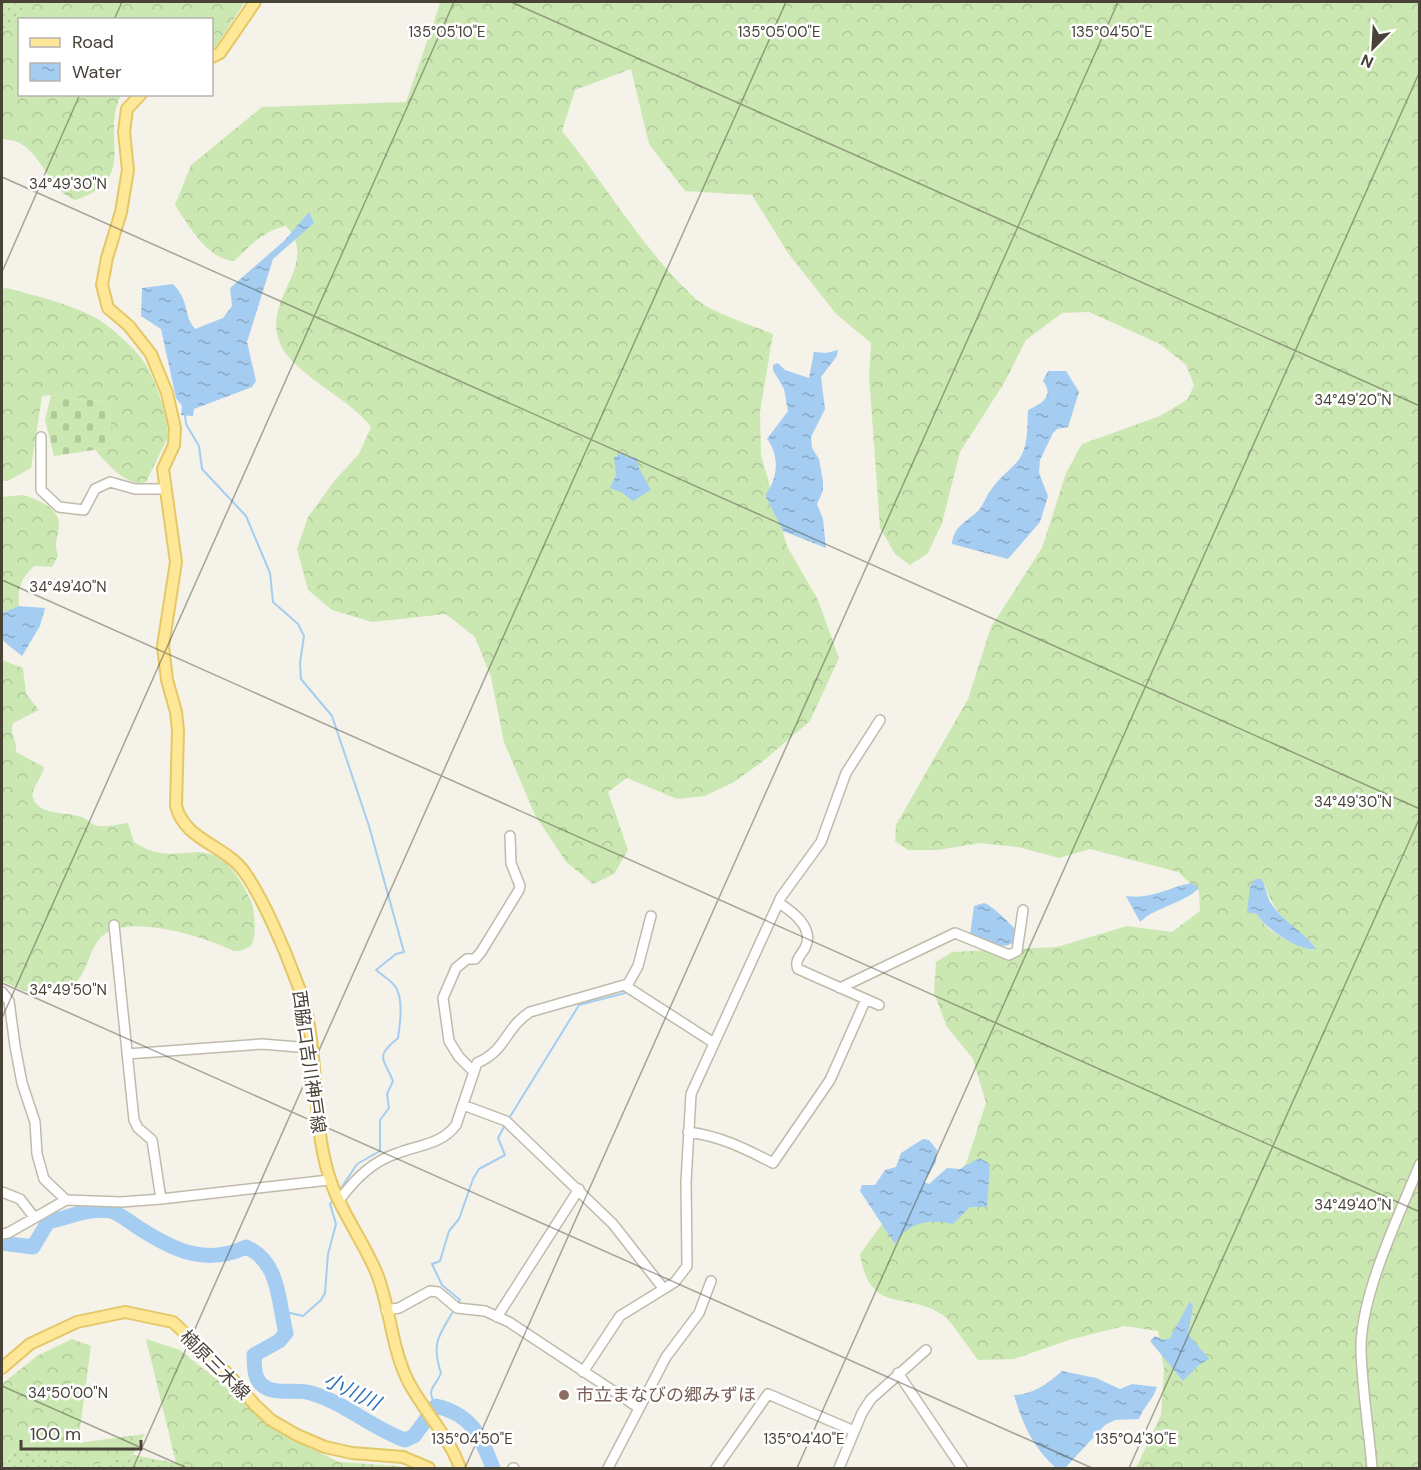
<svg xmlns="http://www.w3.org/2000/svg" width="1421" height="1470" font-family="'DM Sans','Noto Sans JP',sans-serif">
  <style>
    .grass { fill: url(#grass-dots) }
    .forest { fill: url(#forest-crowns); fill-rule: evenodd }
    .cemetery { fill: url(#cemetery-stones) }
    .water { fill: url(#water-ripples) }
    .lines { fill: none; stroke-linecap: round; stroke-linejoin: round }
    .stream { stroke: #a5cdf1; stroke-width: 2 }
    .river { stroke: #a5cdf1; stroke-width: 15 }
    .minor-casing { stroke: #c0baab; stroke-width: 12 }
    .major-casing { stroke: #e4c767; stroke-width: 14 }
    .minor { stroke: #fff; stroke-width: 9 }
    .major { stroke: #fee898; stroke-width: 10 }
    .ticks { fill: none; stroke: #484237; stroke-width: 1.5; stroke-opacity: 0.45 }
    .education-dot { fill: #8d6e63; stroke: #fff; stroke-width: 2 }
    .labels { text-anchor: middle; stroke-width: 5; stroke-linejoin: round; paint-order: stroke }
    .street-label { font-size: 18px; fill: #484237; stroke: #fff }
    .education-label { font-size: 18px; fill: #785e54; stroke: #fff; text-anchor: start }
    .water-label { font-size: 20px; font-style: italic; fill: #2f73b5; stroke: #fff }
    .ticks-label { font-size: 15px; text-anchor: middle; fill: #484237; stroke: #fff; stroke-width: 5; stroke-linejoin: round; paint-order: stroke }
  </style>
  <defs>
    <pattern id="grass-dots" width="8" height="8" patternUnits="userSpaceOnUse" patternTransform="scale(1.5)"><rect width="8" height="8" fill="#cce8b2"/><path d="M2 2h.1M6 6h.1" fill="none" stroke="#b1c89a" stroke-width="1.8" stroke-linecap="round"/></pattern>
    <pattern id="forest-crowns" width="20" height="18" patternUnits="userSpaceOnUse" patternTransform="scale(1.5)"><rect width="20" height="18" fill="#cce8b2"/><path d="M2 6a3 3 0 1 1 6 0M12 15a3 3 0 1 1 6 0" fill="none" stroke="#b1c89a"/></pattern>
    <pattern id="cemetery-stones" width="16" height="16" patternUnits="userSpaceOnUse" patternTransform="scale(1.5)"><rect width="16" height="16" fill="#cce8b2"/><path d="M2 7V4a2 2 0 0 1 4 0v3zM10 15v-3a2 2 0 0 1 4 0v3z" fill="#b1c89a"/></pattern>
    <pattern id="water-ripples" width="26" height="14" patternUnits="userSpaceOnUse" patternTransform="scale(1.5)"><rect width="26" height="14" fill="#a5cdf1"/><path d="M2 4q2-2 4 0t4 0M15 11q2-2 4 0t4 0" fill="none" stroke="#88a8c4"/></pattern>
  </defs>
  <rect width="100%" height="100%" fill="#f4f2e9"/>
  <path class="grass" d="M2,2H29L2,32Z
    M16,1448L82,1468L133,1455L176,1463L181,1468H3Z"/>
  <path class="forest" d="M29,2H245L212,52V20H20V94L121,95C100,137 140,179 75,200C43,187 41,139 2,139V32Z
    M437,2H1419V1468H1136L1161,1415L1164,1370L1158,1331L1124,1326L1072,1339L1014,1359L978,1360C971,1351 949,1318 943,1315C905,1290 870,1316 860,1254L885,1220L942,1189L966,1164L986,1103L973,1059L947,1027L934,993L936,962L952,952L1057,947L1127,926L1172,932L1200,911L1199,891L1178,872L1090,849L1059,858L1018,847L980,843L937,850H908L895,841L896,825L968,699L991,627L1042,548L1066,473L1082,444L1160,416L1188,399L1194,385L1186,365L1160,344L1089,312L1062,313L1026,340L1004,383L960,452L942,523L928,553L910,565L895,554L880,528L869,375L871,343L836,314L788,253L752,195L685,191L649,144L631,69L575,90L562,131C607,186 644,252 697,300C711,312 754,326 773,334L760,412L761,455L787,546L818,600L839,658L810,721L762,762L734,782L705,796L677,799L627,778L608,792L628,850L614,874L593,884L566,862L535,815L504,742L491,677L475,637L446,614L372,622L332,610L308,590L297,549L308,517L335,480L359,454L371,427C349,396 283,371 277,334C269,293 319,262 286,226C263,231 251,245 234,261C207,259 189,226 175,205L191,165L262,107L406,102L440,4ZM1265,884C1272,911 1290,928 1312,943L1313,950C1292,944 1267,934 1258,914L1248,912Z
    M7,288C37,296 67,303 94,317C106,322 135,349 142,359C154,375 169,418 168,437L146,482C127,488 107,463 95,450L113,447C113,442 110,405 108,402L51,395L42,396L31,468L8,481H2V289Z
    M23,495C36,499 58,507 59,523C59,537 53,541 58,556L52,567L34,566C21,579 17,587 19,606L2,613V497Z
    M2,660L23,668L26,694L39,710L13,723C9,734 18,742 16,752L44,767C43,777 30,789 33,798C40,817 69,811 84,818C90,821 92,826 100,826C109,827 119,824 128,823L134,842C184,876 211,816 251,901C255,911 257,936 251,946L240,951H234C204,937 139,916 108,932C90,942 90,965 79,979C75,983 67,985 62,987C36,999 27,992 2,981Z
    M72,1339L91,1346L78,1443L145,1434L133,1455L82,1468L16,1448L2,1468V1384L37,1356Z
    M146,1339L180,1350L291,1439L339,1462L399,1466L401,1468H181L176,1463Z"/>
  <path class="cemetery" d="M51,395L108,402C110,405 113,442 113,447L54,456L45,420Z"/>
  <path class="water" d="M309,212L314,223L273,259L247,342L256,381L252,387L194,409L193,416L181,415L182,406L176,398L161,329L141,316L142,288L173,284C190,301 183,315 195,329L223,318L232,306L230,288L284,241Z
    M838,350L837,356L821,377L825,409L811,437L812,448L819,459L823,481V491L817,504L823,519L826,548L783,531L765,495C778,480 780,455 767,439L788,411L784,389L773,370V365L778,363L785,370L809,378L814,352L826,353Z
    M1048,371H1066L1079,392L1068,427L1057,429L1053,433L1040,460L1039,473L1048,496L1040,522L1008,559L952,544C954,525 967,522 979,510C984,504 986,496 991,490C998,479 1008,472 1016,463C1029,450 1027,427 1028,410C1041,404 1055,397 1043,381Z
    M622,453L627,457L637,458L639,468L651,490L633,501L621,492L610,488L616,475L614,457Z
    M19,606L45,608L40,626L22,656L2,640V613Z
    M1255,879H1261C1267,887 1266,897 1272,905C1284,923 1305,932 1316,949C1299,952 1265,928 1257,914L1247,912L1250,886Z
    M1192,883L1199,888C1183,904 1157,906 1140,922L1126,896C1151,900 1169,887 1192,883Z
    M984,903C990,904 1010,923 1014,928C1017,933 1014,938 1013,943C998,951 984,940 970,935L974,906Z
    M923,1139L929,1140L937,1150L936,1162L924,1182L929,1184L947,1168L960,1169L979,1158L990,1164L987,1207H970L953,1224C929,1219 909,1221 895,1244L860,1191L862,1185H875L885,1170L896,1167L901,1153Z
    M1190,1301L1193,1306L1188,1334L1209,1359L1199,1365L1183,1381L1150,1341L1155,1336L1164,1340L1170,1338Z
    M1062,1371L1096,1378L1120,1389L1132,1384L1157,1387C1153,1400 1144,1406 1139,1419L1115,1420L1105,1425L1065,1468H1056C1033,1447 1023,1425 1014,1395C1032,1395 1049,1383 1062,1371Z"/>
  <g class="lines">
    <path class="stream" d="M185,415L186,424L199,446L202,469L246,516L270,573L273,602L298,624L304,636L300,663L301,679L332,716L369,826L404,952L396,954L376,970C382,975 390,980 395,986C404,999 400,1024 398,1038C375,1057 383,1057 393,1081L387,1094L389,1108L380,1120V1151L357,1164L338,1193
      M508,1120L579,1005L625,993
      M457,1305L460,1300L442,1285L432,1264L440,1261L449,1231L459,1219L473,1179L479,1169L505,1155L498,1138L505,1125
      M281,1311L303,1316L321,1300L325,1293L328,1254L336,1224L330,1204L333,1200
      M436,1406C425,1387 435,1389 441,1373C431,1343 439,1335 454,1310"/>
    <path class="river" d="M2,1243L33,1247L48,1222C67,1218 91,1207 111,1211C120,1214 130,1222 139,1228C173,1250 206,1266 246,1247C280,1262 278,1301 286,1333L279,1341L254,1355C255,1366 253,1377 262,1385C275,1396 295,1388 311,1393C345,1403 372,1428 405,1440L414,1436L436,1406C473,1415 480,1436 493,1468"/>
    <g class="minor-casing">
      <path id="minor" d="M41,437V490L59,507L84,510L95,489L110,482L135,489H164
        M779,903C793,912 815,928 805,948C801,955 794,961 798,969L879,1005
        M114,925L134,1120L138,1128L152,1140L161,1199
        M624,985L714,1043
        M840,988L955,933L1009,955L1017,951L1023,910
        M2,992L9,1001L15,1046L22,1083L35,1122L37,1154L44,1179L66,1200
        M127,1054L262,1044L310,1048
        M473,1071L459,1057L449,1041L443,998L456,968L467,959H475L481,952L519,890L520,886L511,863L510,836
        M463,1105L506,1121L613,1224L663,1288
        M688,1132C720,1136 744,1148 773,1163L830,1080L866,999
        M2,1192L20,1199L34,1217
        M340,1199C356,1178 373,1161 398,1153C419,1145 442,1144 456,1125L477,1063C507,1050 504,1029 530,1012L628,984L638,966L651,916
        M2,1234L8,1233L66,1200L121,1202L161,1199L329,1180
        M386,1310L399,1308L430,1291L438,1292L457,1308L485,1311L509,1322L639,1408
        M497,1317L579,1189
        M583,1372L620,1316L675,1282L687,1266L686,1182L691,1094L781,897L821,842L846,773L880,720
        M898,1373L962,1468
        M513,1468H514
        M608,1468L666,1357L699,1313L711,1281
        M716,1468L768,1394L854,1431
        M839,1468L862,1413L871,1399L926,1350
        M1372,1468C1369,1430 1362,1389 1361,1350C1360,1296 1399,1215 1420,1164"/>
    </g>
    <g class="major-casing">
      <path id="major" d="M212,57L220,53L255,2
        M141,94L127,109L124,132L128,170L121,212L107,258L102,285L108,308L129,326L151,354L167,393L175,428L174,445L163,469L176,562L163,646L167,680L176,712L178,730L176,806C185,841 226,845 245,873C263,898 285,950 296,980C322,1041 309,1113 329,1176C338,1207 364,1242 377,1274C391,1310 391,1348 409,1383C424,1411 450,1438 460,1468
        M2,1368L30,1344L77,1322L125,1312L173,1322L229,1375L255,1405L271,1420L297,1435L325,1447L352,1453L403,1457L429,1468"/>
    </g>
    <use href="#minor" class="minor"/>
    <use href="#major" class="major"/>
  </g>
  <path class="ticks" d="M511,2L1420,406M1416,2L1420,3M114,20L122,2M2,177L1420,809M2,272L80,94M2,580L1420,1212M2,983L1092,1468M2,1018L454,2M2,1386L187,1468M133,1468L786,2M465,1468L1118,2M797,1468L1420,71M1129,1468L1420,817"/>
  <circle class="education-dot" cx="564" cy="1395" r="6"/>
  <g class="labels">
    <g class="street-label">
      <text transform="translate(309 1062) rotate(82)" y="6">西脇口吉川神戸線</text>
      <text transform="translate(215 1365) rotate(45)" y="6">楠原三木線</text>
    </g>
    <g class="education-label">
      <text x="576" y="1401">市立まなびの郷みずほ</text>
    </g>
    <g class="water-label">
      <text transform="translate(352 1391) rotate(26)" y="7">小川川</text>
    </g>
  </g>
  <g class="ticks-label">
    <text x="779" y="37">135°05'00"E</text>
    <text x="1112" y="37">135°04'50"E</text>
    <text x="447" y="37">135°05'10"E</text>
    <text x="68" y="189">34°49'30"N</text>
    <text x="1353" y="405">34°49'20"N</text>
    <text x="68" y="592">34°49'40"N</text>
    <text x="1353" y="807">34°49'30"N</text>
    <text x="68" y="995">34°49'50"N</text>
    <text x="1353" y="1210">34°49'40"N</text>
    <text x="68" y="1398">34°50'00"N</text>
    <text x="472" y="1444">135°04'50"E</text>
    <text x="804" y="1444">135°04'40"E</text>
    <text x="1136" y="1444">135°04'30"E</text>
  </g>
  <rect width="1421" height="1470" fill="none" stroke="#484237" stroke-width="6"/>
  <rect x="18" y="18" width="195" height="78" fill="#ffffff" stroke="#b6b3af" stroke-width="1.5"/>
  <rect x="30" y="38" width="30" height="9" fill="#fee898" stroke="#b6b3af" stroke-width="1.5"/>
  <text x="72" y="48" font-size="18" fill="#484237">Road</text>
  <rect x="30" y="63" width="30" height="18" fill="url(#water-ripples)" stroke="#b6b3af" stroke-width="1.5"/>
  <text x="72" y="78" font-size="18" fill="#484237">Water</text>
  <g transform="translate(1373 48) rotate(204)" stroke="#ffffff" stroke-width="4.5" paint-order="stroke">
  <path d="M0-4.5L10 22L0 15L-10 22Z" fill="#484237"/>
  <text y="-9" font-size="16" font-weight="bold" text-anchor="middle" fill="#484237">N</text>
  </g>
  <path d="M21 1440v9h120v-9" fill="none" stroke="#484237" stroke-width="3"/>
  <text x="30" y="1440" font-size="18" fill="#484237" stroke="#ffffff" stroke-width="4.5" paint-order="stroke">100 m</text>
</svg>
